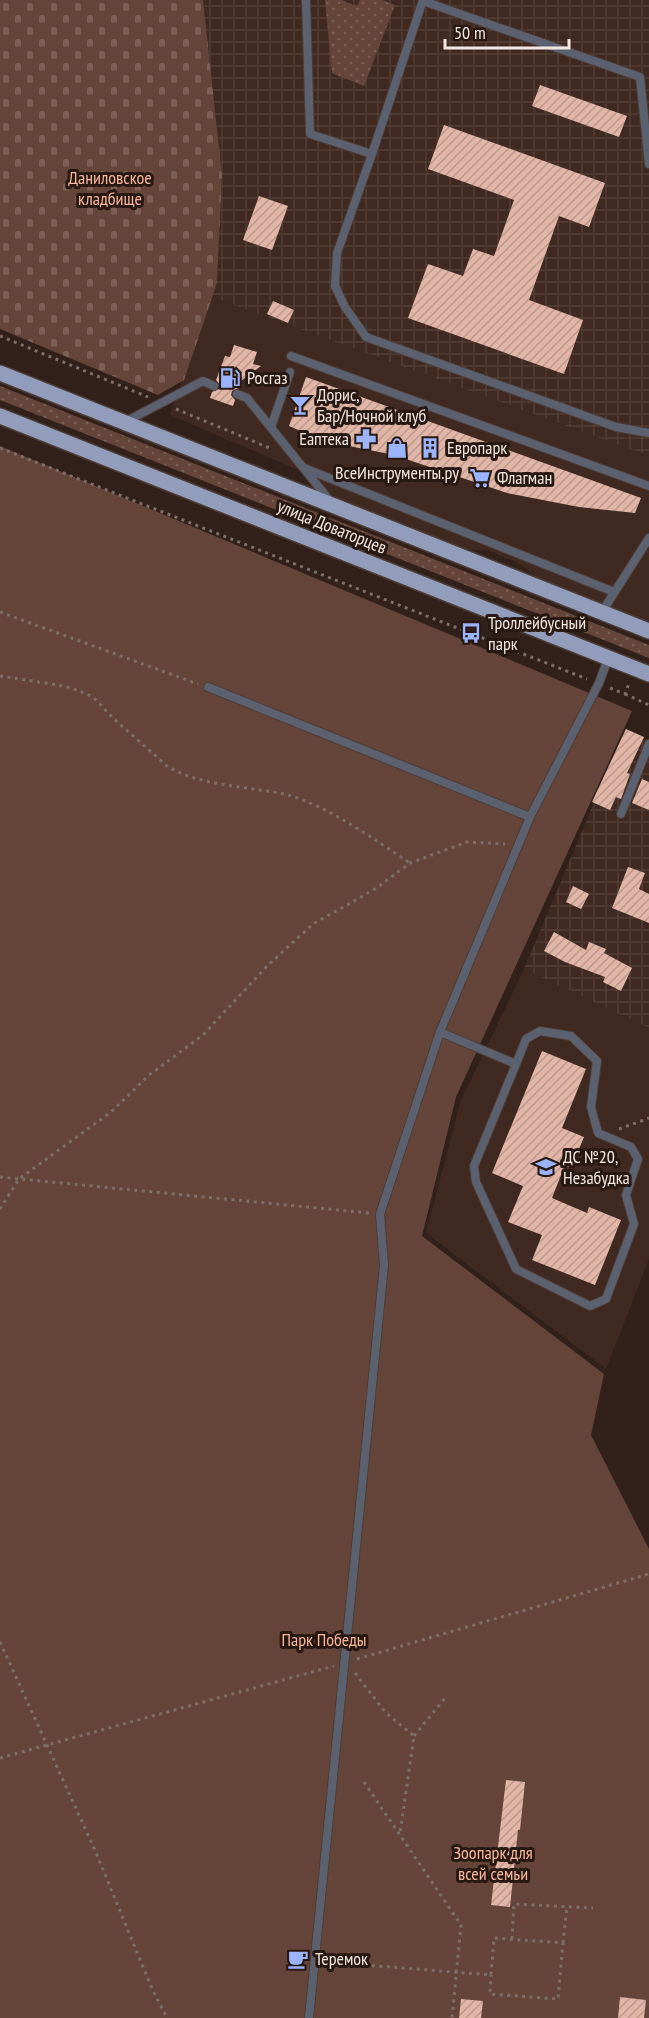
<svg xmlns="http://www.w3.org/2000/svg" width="649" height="2018" font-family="'PT Sans Narrow',sans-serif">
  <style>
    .built { fill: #402921 }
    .industrial { fill: url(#industrial-grid) }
    .grass { fill: url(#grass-dots) }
    .cemetery { fill: url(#cemetery-stones) }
    .park { fill: #65453a }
    .building { fill: url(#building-hatch) }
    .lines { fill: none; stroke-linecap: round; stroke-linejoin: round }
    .lane-casing { stroke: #4d3d37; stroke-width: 10 }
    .primary-casing { stroke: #4d3d37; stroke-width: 18 }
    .path { stroke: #7c6e68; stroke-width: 3; stroke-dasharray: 3 4.5; stroke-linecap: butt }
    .lane { stroke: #5c6170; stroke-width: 8 }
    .primary { stroke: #929dbb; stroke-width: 15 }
    .labels { text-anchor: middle; stroke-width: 6; stroke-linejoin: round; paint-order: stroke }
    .park-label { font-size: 18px; fill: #f9b79e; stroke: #281812 }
    .poi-label { font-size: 18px; fill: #f3e8e3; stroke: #281812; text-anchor: start }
    .street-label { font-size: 18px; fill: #f3e8e3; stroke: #281812 }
  </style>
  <defs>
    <pattern id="industrial-grid" width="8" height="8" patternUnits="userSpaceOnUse" patternTransform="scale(1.5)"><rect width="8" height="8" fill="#402921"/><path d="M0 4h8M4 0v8" fill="none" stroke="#533e36"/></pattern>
    <pattern id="grass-dots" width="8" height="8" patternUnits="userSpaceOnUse" patternTransform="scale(1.5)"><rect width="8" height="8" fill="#65453a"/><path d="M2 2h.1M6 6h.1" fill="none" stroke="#7c6056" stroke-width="1.8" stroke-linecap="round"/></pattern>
    <pattern id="cemetery-stones" width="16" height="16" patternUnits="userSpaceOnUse" patternTransform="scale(1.5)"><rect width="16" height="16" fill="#65453a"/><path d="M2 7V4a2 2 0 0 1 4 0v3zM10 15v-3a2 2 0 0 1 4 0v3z" fill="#7c6056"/></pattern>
    <pattern id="building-hatch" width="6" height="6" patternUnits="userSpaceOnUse" patternTransform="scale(1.5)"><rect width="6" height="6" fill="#e1b6a6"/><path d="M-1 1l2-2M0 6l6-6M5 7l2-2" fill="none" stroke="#bb9a8e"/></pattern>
  </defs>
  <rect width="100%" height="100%" fill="#32211b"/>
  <path class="built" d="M212,297L649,456V624L538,578L520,564L490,551L465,549L335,501L319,479L170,415Z
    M524,969L649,1028V1259L606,1369L426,1233L461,1100Z"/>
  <path class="industrial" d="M203,0H649V456L212,297L217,283L222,175Z
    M625,729L649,741V1028L524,969Z"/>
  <path class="grass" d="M325,0H341L357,6L360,0H382L395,5L364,86L332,73Z
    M0,386L649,645V658L0,400Z"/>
  <path class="cemetery" d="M0,0H203L222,175L217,283L184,380L158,395L0,329Z"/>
  <path class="park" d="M0,446L632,711L456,1097L422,1236L604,1374L591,1435L649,1549V2018H0Z"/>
  <path class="building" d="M540,85L627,116L619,137L532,106Z
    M444,125L605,183L589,227L559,216L529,300L583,320L564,374L408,318L428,264L463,276L473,249L494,256L514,200L428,169Z
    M259,196L288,206L272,250L243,240Z
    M273,301L294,310L288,323L267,314Z
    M234,345L257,352L253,364L261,366L241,381L239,388L232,391L231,395L235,400L233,406L210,398L212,392L219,389L220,385L216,380L225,356L230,357Z
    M306,377L641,498L635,513L579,507L507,493L394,455L324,441L289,426Z
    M626,729L644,737L627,773L630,774L621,799L616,797L610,810L592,802Z
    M642,779L649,782V810L632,803Z
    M628,867L645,873L639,889L649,894V923L612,908Z
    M573,886L589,894L581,909L566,902Z
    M554,932L586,950L589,942L606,949L604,953L632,968L621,991L603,982L605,977L565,962L544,951Z
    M542,1051L586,1069L562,1128L584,1137L571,1168L565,1165L552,1198L587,1213L589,1207L621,1220L595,1285L532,1260L542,1235L508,1222L523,1186L492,1173Z
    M506,1780L525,1782L520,1830H518L510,1907L491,1905Z
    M620,1997L646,2000L644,2018H618Z
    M461,1999L483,2001L481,2018H459Z"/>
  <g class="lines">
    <g class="lane-casing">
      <path id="lane" d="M306,0L310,134L372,154
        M423,0L372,154L337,253L335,286L345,307L366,337L616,427L649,433
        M423,1L640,77L649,164
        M291,356L649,486
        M237,394L247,398L330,501
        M125,422L203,381L214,386
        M271,427L290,372
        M304,468L614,592
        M602,612L649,538
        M208,687L530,817
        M621,814L649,744
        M440,1032L516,1064L526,1039L540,1031L571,1036L597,1061L591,1107L598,1133L631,1147L638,1159L626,1195L634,1224L606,1299L590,1306L516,1269L476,1182L474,1166L516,1064
        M309,2018L384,1265L380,1214L440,1032L530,817L599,683L608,659"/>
    </g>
    <g class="primary-casing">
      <path id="primary" d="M0,373L649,631
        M0,416L649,674"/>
    </g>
    <path class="path" d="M0,336L148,397
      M176,409L272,449
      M0,448L587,679
      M0,612L198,684
      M0,676L52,684L72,688L93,697L114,719L167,766C201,787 250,786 288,795C328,806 375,840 410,863
      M610,688L625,694L630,681
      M625,694L649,705
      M619,1129L649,1118
      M0,1177L369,1213
      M0,1209L19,1179L111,1112L148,1076L203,1035L268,965L313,924L375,889L410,863L467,842L505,844
      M0,1642L94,1848L153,1991L167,2018
      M357,1659L649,1574
      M355,1673L386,1713L414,1736L400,1833
      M414,1736L445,1698
      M0,1758L334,1666
      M364,1782L461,1925L452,2018
      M512,1939L514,1904L593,1908
      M563,1943L567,1906
      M327,1962L491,1975L494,1938L563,1943L558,1999L490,1994L491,1975"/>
    <use href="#lane" class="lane"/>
    <use href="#primary" class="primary"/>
  </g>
  <defs>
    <g id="fuel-bare" transform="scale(1.62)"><path d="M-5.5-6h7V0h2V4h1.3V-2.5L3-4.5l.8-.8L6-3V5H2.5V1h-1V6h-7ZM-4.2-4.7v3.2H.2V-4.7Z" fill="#9cb4fd" stroke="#281812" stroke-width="2.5" paint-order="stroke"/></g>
    <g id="bar-bare" transform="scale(1.62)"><path d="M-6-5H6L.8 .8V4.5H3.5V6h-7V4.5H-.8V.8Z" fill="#9cb4fd" stroke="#281812" stroke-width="2.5" paint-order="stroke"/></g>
    <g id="pharmacy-bare" transform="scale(1.62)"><path d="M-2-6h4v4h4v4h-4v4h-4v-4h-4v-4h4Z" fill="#9cb4fd" stroke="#281812" stroke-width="2.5" paint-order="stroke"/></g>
    <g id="shop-bare" transform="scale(1.62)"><path d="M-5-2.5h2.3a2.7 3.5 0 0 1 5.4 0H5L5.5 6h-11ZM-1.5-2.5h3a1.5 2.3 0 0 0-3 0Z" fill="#9cb4fd" stroke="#281812" stroke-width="2.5" paint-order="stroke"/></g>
    <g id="building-bare" transform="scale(1.62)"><path d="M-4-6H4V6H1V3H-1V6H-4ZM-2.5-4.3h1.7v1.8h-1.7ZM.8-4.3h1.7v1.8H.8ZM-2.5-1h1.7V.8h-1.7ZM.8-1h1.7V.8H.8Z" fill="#9cb4fd" stroke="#281812" stroke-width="2.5" paint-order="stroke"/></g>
    <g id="supermarket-bare" transform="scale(1.62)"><path d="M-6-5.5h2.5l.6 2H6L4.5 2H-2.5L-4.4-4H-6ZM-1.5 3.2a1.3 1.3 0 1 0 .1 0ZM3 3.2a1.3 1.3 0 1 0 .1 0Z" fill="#9cb4fd" stroke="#281812" stroke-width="2.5" paint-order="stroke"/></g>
    <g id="bus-bare" transform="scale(1.62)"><path d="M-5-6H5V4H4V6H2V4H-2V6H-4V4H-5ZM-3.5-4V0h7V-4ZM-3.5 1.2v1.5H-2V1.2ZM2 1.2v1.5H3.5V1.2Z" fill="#9cb4fd" stroke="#281812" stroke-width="2.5" paint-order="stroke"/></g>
    <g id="school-bare" transform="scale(1.62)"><path d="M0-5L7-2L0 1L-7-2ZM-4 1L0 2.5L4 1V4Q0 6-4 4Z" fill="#9cb4fd" stroke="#281812" stroke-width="2.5" paint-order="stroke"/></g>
    <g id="cafe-bare" transform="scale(1.62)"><path d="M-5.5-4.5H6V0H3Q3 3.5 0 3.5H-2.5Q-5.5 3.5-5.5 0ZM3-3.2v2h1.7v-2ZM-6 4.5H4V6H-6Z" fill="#9cb4fd" stroke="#281812" stroke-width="2.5" paint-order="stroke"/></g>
  </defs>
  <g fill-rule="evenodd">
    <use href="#fuel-bare" x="230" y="378"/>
    <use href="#bar-bare" x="300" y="405"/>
    <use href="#pharmacy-bare" x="366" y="439"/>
    <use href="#shop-bare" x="397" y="448"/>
    <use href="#building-bare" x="430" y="448"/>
    <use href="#supermarket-bare" x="480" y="478"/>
    <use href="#bus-bare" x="471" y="633"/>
    <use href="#school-bare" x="546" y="1167"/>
    <use href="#cafe-bare" x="298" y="1959"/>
  </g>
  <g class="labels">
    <g class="park-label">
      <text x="110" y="184">Даниловское<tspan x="110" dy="21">кладбище</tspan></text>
      <text x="324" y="1646">Парк Победы</text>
      <text x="493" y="1859">Зоопарк для<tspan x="493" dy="21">всей семьи</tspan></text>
    </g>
    <g class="poi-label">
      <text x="247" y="384">Росгаз</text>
      <text x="317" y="401">Дорис,<tspan x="317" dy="21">Бар/Ночной клуб</tspan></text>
      <text x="349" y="445" text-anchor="end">Еаптека</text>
      <text x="447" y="454">Европарк</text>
      <text x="397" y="479" text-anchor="middle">ВсеИнструменты.ру</text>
      <text x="497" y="484">Флагман</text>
      <text x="488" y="629">Троллейбусный<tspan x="488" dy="21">парк</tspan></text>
      <text x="563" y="1163">ДС №20,<tspan x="563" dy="21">Незабудка</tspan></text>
      <text x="315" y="1965">Теремок</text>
    </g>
    <g class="street-label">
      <text transform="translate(332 527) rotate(22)" y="6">улица Доваторцев</text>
    </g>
  </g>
  <path d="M445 39v9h124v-9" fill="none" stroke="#f3e8e3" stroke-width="3"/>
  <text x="454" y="39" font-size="18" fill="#f3e8e3" stroke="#281812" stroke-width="4.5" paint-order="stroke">50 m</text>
</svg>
